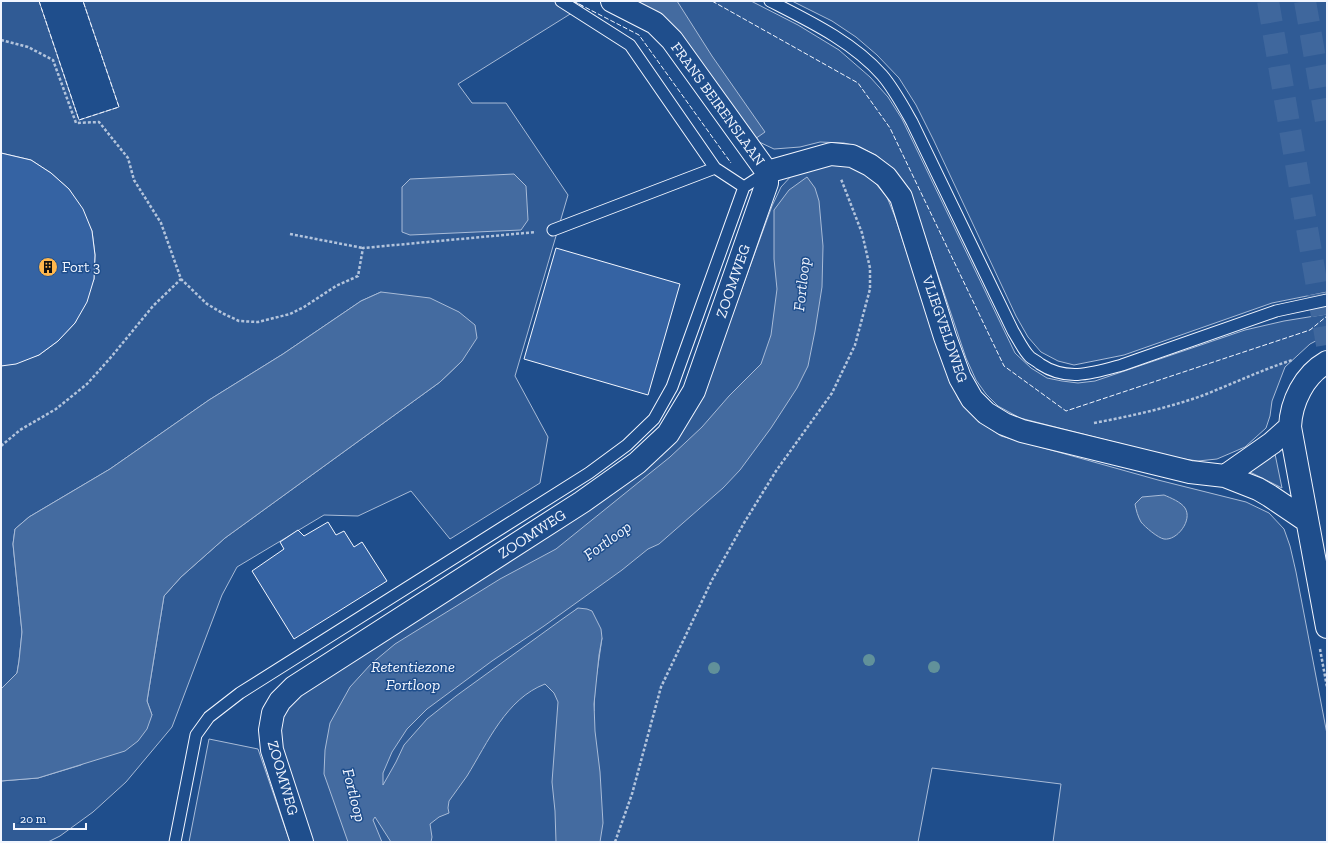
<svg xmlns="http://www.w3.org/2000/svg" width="1328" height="843" font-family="'Zilla Slab',serif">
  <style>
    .built { fill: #305b95; stroke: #a8bbd7; fill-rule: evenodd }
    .water { fill: #446ba0; stroke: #a8bbd7 }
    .building { fill: #3563a3; stroke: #f2f6ff }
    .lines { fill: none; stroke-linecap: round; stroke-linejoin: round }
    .primary-tunnel { stroke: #3f679d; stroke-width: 22; stroke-dasharray: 22 11; stroke-linecap: butt }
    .service-casing { stroke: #f2f6ff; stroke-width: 13 }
    .minor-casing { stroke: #f2f6ff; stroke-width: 24 }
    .path { stroke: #b3c4dc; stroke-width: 2.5; stroke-dasharray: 3 2; stroke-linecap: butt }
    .service { stroke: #1f4e8c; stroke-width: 11 }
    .minor { stroke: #1f4e8c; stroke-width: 22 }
    .fence { stroke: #f2f6ff; stroke-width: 1; stroke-dasharray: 5 2; stroke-linecap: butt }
    .tree { fill: #61919a }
    .labels { text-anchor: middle; stroke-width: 3; stroke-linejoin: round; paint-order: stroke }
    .street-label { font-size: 15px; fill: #f2f6ff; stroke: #1f4e8c }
    .poi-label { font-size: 15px; fill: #f2f6ff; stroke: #1f4e8c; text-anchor: start }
    .water-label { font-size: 16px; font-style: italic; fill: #f2f6ff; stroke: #1f4e8c }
  </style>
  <rect width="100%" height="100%" fill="#1f4e8c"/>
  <path class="built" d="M1,1H39L79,120L119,107L83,1H573L583,6L458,84L472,103H506L568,195L515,376L548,437L540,483L450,539L411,491L358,516L324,515L237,567L222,595L172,727L126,782L93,812L60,836L48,842H1V781L38,778L81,765L152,715L147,701L164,596L181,577L225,538L440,382L462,361L381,292L361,301L283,354L209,400L110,469L29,517L15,529L13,544L22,632L19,661L17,673L1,689V366L39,355L58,341L75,323L94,279L95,255L92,231L69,189L51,173L31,160L1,153Z
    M628,1H751L798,25L839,50L870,77L888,97L902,119L1015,353L1031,368L1047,378L1062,381L1078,383L1095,381L1245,330L1284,321L1327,314V335L1310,344L1285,367L1272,401L1270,416L1266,428L1245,447L1217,459L1198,461L1177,458L1020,418L998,406L986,394L976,380L966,358L914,204L904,182L892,168L877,156L860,147L844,143L820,142L800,147L774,149L757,141Z
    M792,1H1327V292L1272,303L1124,355L1074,365L1058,361L1041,352L1028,337L1016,316L934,141L916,105L899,78L877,55L856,37L832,21Z
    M838,163L858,168L872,179L887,197L895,217L947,374L959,400L979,421L1001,436L1158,480L1246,502L1269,513L1284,529L1290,546L1296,572L1327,734V842H1053L1061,784L932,768L918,842H312L280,742L279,726L286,710L295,696L637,474L730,321L772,206L781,187L794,173ZM578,608L602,638L595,686L594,711L573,612Z
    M1275,454L1282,488L1250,472Z
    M209,739L258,749L290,842H189Z"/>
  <path class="water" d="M628,1H677L712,56L765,132L755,139Z
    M514,174L526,186L528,220L521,230L410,235L402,232V187L410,179Z
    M807,177L815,188L819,201L823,246L822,287L815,331L808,366L797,388L771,428L740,470L723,488L659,544L648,549L622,570L544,626L492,661L427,709L407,729L392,752L383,773V785L396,762L404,745L427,719L456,696L561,620L578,608L587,609L592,611L601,629L602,638L599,655L594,704L595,731L600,772L603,823L600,842H556L555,811L552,782L558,702L554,693L545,684C506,699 488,742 467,776C461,784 455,793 449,801L448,808L449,813L439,817L430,824L432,837L431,842H391L375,817L373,820L382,842H348L324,774L325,750L330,723L350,687L371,664L395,644L500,579L556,549L670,457L702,427L729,396L761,364L771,335L777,289L774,259V210L789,190Z
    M381,292L430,298L459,312L475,325L477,338L462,361L440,382L225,538L181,577L164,596L147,701L152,715L147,729L138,741L125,751L38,778L1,781V689L17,673L19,661L22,632L13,544L15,529L29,517L110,469L209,400L283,354L361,301Z
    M1164,495C1171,498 1181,502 1185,508C1193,520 1177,541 1164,539C1158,538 1145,527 1141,522C1138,517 1136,510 1135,504L1142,497Z"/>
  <path class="building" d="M1,153L31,160L51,173L69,189L83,209L92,231L95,255L94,279L87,302L75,323L58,341L39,355L16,364L1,366Z
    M556,248L680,284L648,395L524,359Z
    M328,522L336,535L344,531L354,547L362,542L387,581L294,639L252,571L284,549L280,542L298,530L304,536Z"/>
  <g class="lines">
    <path class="primary-tunnel" d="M1268,1L1327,345
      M1305,1L1327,127"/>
    <g class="service-casing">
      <path id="service" d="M561,1L630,45L715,168L744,187
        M770,1C809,21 853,42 882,75C894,89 903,106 912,122L1013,331C1018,339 1023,350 1030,357C1032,359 1037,361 1040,364C1067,382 1093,373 1122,365L1276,311L1327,300
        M553,230L715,168
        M175,842L196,735L209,717L240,693L589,473L627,445L654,419L672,387L744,187L767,172"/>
    </g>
    <g class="minor-casing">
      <path id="minor" d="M612,1L655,23L672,40L767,172
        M767,172L831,154L852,156L870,165L886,177L901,197L945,337L960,378L972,399L986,413L1004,424L1022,431L1190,472L1225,476L1258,489L1270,496L1307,521
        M1327,362C1304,375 1291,402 1290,427L1327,627
        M1225,476L1272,443L1290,427
        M302,842L272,750L270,730L273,713L280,701L294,687L582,502L637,463L668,434L694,391L767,183V172"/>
    </g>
    <path class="path" d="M1,40L28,47L53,60L76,123L99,122L128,158L134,180L161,223L181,279L207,304L224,314L239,321L258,322L290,314L304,307L336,286L358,276L363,248L536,232
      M290,234L363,248
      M1094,423C1131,416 1168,408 1204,395C1234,383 1262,370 1292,360
      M1,446L20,430L56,409L87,384L112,356L153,306L181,279
      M1320,649L1327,687
      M615,842L632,794L661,687L684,639L712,580L744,523L776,471L832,393L855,345L870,289V268L862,233L841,179"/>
    <use href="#service" class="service"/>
    <use href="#minor" class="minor"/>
    <path class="fence" d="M39,1L79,120L119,107L83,1
      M573,1L639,35L731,163
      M712,1L858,83L890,128L1004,366L1066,411L1310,330L1327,316"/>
  </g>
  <g class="tree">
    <circle cx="869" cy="660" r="6"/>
    <circle cx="934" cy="667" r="6"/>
    <circle cx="714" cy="668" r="6"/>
  </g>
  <defs>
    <g id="building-disc" transform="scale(1)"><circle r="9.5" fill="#ffb74d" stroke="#1f4e8c"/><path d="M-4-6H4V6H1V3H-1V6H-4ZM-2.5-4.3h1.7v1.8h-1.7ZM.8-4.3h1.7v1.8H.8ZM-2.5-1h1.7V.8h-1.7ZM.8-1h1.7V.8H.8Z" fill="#111"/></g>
  </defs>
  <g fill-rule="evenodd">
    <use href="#building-disc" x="48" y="267"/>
  </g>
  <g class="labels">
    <g class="street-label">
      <text transform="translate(718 104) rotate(54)" y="5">FRANS BEIRENSLAAN</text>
      <text transform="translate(733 281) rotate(-71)" y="5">ZOOMWEG</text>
      <text transform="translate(945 329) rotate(71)" y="5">VLIEGVELDWEG</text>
      <text transform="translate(532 534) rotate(-33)" y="5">ZOOMWEG</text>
      <text transform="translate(283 778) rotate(74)" y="5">ZOOMWEG</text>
    </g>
    <g class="poi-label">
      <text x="62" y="272">Fort 3</text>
    </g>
    <g class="water-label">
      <text transform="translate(801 284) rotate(-84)" y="6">Fortloop</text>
      <text transform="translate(607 540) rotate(-36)" y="6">Fortloop</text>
      <text x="413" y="672">Retentiezone<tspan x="413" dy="18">Fortloop</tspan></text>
      <text transform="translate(355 795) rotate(76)" y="6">Fortloop</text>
    </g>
  </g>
  <rect width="1328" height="843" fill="none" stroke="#f2f6ff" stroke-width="4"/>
  <path d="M14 823v6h72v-6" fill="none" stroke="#f2f6ff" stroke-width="2"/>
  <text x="20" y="823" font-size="12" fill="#f2f6ff" stroke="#1f4e8c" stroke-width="3" paint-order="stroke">20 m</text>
</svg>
